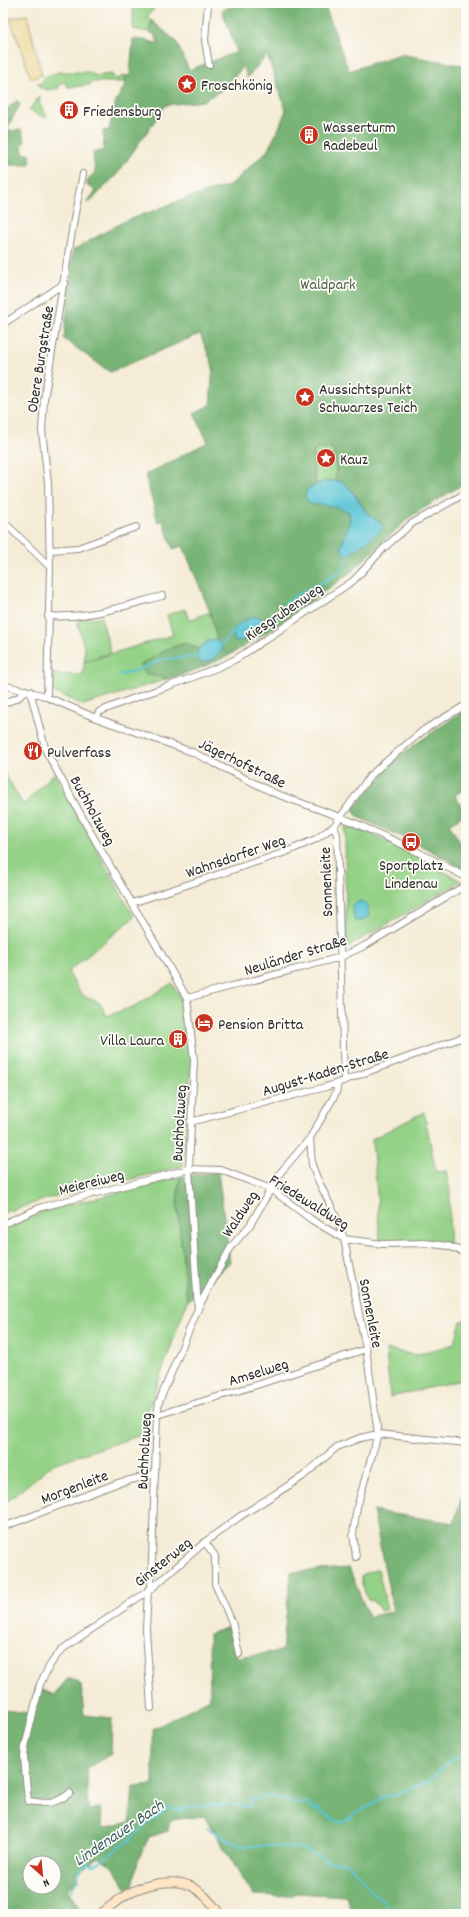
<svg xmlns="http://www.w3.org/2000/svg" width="469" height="1917" font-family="Dekko,sans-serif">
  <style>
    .green { fill: #94d287; stroke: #607e59 }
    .forest { fill: #77b474; stroke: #517050; fill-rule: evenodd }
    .sand { fill: #eeda9e; stroke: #8c8264 }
    .water { fill: #5cc6d7; stroke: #447881 }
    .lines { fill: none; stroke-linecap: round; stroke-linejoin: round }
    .stream { stroke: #5cc6d7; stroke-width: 2 }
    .street-casing { stroke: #908c80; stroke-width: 8 }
    .secondary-casing { stroke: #908c80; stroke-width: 10 }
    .street { stroke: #fff; stroke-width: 6 }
    .secondary { stroke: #fee5c5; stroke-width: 8 }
    .labels { text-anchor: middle; stroke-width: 3.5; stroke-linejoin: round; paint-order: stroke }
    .poi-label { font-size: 16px; fill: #2b2b2b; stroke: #fdfcf7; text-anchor: start }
    .park-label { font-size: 16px; fill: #4a5d47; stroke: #fdfcf7 }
    .street-label { font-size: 16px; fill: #2b2b2b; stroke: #fdfcf7 }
    .water-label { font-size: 17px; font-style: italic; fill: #3c6167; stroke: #fdfcf7 }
  </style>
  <rect width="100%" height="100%" fill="#fdfcf7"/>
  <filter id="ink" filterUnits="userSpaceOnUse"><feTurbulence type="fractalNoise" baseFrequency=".025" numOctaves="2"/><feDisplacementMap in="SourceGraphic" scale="8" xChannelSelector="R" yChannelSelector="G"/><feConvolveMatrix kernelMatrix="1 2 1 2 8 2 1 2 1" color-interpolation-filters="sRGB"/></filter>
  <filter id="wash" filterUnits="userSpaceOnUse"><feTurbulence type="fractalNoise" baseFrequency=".012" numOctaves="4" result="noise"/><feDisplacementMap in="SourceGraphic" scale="16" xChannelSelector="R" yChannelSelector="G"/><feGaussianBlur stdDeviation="0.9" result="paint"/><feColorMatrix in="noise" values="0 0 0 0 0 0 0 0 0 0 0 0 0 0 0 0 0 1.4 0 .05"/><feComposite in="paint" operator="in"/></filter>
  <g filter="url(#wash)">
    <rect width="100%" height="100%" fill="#f4ecd6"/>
    <path class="green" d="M133,3H140L155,8L147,17L152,21L149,32L133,29Z
      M58,72H91L94,76L112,74L115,79L121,78L123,75L126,76L125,82H90V85L68,87L67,84L63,82L59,85V88L46,90L44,87L41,89L38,84L43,82L44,77Z
      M40,96L39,103L47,116L45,118L29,110Z
      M333,448L336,468V481H324L316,484L313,466L314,450Z
      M185,609L189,620L210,612L217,639L210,640L198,649L186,643L167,649L145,674L168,679L83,705L51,691L52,674L83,675L84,662L173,635L167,615Z
      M101,617L111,653L84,661L85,651L77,620Z
      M3,770L23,805L54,773L134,917L68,972L82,995L100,1003L107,1016L135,1006L172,983L183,1002L192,1056L183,1166L124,1181L122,1174L88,1183L90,1189L53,1197L3,1213Z
      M345,826C386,836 424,861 461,881L346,948Z
      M424,1112L436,1172L446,1171L450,1190L449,1244L380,1242L377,1193L372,1139Z
      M180,1177L177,1202L187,1302L148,1410L147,1433L53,1464L3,1505V1231L44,1211Z
      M466,1320V1379L390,1397L386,1349L415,1355L454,1344L461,1321Z
      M378,1569L387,1609L381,1611L373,1601L368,1600L362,1585V1575Z"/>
    <path class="forest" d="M242,3H324L349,71L400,54L466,66V482L410,517L351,572L275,627L228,656L198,669L168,679L145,674L141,665L167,649L186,643L198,649L197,658L223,650L217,639L210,612L183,546L173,549L163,521L158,522L145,475L208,442L194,413L210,405L213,366L200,334L110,372L64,339L73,250L123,222L193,196L229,186L267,151L278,130L286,110L267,55L247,78L244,66L223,89L203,101L166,105L118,173L89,203L87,202L96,191L87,185L88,179L95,172L93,153L104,150L103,131L109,130L116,101L126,84L125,82L126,76L130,75L133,39L145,40L159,44L154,34L149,32L152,21L176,41L189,70L237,52L222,10ZM333,448L336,468V481C352,481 358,504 368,513C372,518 378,521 383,525L342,542C349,533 351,522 349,512C335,505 323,505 309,504L307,489L316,484L313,466L314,450Z
      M17,100L20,104L8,127L9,131L21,130L25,141L22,146L23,153L29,154L31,161L28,165H3V113Z
      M466,709V788L455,795L465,814L449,824L466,852V870L420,845L358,817L353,809L400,755Z
      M218,1172L230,1262L187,1302L177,1202L180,1177Z
      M466,1483V1914H352L347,1896L296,1893L291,1896L253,1895L204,1816L170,1820L168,1831L149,1837L138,1860L133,1887L127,1889L111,1865L99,1857L75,1874L79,1881L67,1889L83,1914H3V1710L30,1713L36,1687L54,1695L69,1677L81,1684L84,1715L112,1718L111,1754L87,1768L88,1810L100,1808L103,1828L130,1822L133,1787L153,1785V1729L210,1699L209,1634L228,1627L237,1657L282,1651L291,1572L349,1568L369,1617L393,1611L373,1511L454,1523ZM30,1863H54V1887H30Z"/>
    <path class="sand" d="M27,15L42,75L31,79L10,18Z"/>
    <path class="water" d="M324,481H340L349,487L367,513L383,525L380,532L348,555L344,554L341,548L350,520L349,512C335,505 323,505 309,504L305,496L307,489Z
      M252,617H260L265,623C257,635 249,642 234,641L233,631L240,623Z
      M217,639L223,650L211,660L201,663L197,658L198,649L210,640Z
      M361,901L367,904L369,916L362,921H355L352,905Z"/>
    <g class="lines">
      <path class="stream" d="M272,617C278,612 284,605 290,599C307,586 340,580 347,560
        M219,647L235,630
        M120,675L140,669L163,659L199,657
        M207,1828L240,1846H273L305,1849L328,1861L345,1863L357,1872L372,1892L386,1904L387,1914
        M71,1892L77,1880L78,1871L88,1863L95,1865L127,1842L132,1840L131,1838L136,1833L168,1808L180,1810L188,1807L209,1805H237L246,1807L250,1805V1800L253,1799L258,1800L266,1795L299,1804L308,1803L312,1809L316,1810L319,1807L322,1813L341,1823L351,1818L356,1812L373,1805L381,1797L396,1795L413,1787L428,1782L438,1771L457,1757L466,1755
        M3,1910L11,1914
        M63,1914L67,1902
        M430,1914L438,1912L441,1914"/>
    </g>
  </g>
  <g filter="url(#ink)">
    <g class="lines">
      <g class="street-casing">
        <path id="street" d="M208,3L205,40L209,65
          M3,324L65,283
          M3,521L50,567
          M50,550L78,548L136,527
          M48,616C87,619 124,606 162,596
          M3,685L42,695L96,718L192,752L274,793L348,820L408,847L466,877
          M30,691L46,751L87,826L187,998L194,1060L189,1169L198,1309L159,1402L157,1415L151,1589
          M47,697L50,567L48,484L42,430L44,400L75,213L83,174
          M3,704L19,697L26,690
          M96,718L99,712C144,692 192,681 236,659L353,581L384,548L411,524L466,493
          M334,826L337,835L344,1081
          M132,903L286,852L316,839L334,826L370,776L383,764L425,729L466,705
          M187,998L341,957L366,945L466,885
          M338,1083L336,1093L310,1138L312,1165L317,1178L338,1221L344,1239L366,1349L378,1434L357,1507L353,1534L356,1557
          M190,1122L326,1087L466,1036
          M3,1224L42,1207L189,1169L221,1170L271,1189L312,1220L344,1239L383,1244L425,1243L448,1246L466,1253
          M198,1308L231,1247L250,1225L280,1173L310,1138
          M157,1415L260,1384L366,1349
          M3,1527L118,1483L155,1474
          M205,1542L215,1556V1584L232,1622L239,1654
          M148,1590L146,1629L151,1708
          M70,1793C54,1805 48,1804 28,1801L24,1757L25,1747L40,1684L50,1665L61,1650L151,1589L205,1542L239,1517L302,1477L337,1447L360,1438L378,1434L466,1443"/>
      </g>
      <g class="secondary-casing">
        <path id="secondary" d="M100,1914C110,1907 120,1898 131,1892C147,1884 174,1878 191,1886C203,1892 212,1903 220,1914"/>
      </g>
      <use href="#street" class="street"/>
      <use href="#secondary" class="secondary"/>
    </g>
  </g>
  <defs>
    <g id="sight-disc" transform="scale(1)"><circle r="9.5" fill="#c8321e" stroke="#fdfcf7"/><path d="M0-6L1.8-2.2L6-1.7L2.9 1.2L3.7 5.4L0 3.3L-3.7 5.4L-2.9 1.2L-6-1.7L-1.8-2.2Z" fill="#fff"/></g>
    <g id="building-disc" transform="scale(1)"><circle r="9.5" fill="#c8321e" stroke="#fdfcf7"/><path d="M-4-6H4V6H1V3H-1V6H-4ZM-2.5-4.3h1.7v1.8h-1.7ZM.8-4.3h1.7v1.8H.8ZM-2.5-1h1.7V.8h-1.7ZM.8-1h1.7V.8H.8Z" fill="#fff"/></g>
    <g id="restaurant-disc" transform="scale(1)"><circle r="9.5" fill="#c8321e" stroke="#fdfcf7"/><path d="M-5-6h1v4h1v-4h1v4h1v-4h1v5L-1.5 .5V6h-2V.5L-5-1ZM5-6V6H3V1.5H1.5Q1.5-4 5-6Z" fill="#fff"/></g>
    <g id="bus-disc" transform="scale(1)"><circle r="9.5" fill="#c8321e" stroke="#fdfcf7"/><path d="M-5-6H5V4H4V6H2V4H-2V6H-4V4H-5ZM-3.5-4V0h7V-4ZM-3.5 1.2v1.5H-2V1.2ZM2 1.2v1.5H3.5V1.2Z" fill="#fff"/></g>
    <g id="hotel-disc" transform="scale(1)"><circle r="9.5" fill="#c8321e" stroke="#fdfcf7"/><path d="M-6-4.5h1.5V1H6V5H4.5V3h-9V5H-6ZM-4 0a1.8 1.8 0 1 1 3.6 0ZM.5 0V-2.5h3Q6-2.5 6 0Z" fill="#fff"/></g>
  </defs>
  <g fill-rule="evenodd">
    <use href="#sight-disc" x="187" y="84"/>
    <use href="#building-disc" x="69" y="110"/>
    <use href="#building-disc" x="309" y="135"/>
    <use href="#sight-disc" x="305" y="397"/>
    <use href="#sight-disc" x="326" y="458"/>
    <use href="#restaurant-disc" x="33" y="751"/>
    <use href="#bus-disc" x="411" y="842"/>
    <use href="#hotel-disc" x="204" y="1023"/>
    <use href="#building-disc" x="178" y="1039"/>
  </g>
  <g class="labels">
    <g class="poi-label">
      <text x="201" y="90">Froschkönig</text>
      <text x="83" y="116">Friedensburg</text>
      <text x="323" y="132">Wasserturm<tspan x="323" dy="18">Radebeul</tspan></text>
      <text x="319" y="394">Aussichtspunkt<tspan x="319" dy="18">Schwarzes Teich</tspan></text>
      <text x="340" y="464">Kauz</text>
      <text x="47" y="757">Pulverfass</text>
      <text x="411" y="870" text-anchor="middle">Sportplatz<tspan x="411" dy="18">Lindenau</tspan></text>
      <text x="218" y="1029">Pension Britta</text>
      <text x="164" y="1045" text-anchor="end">Villa Laura</text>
    </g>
    <g class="park-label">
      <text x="328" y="289">Waldpark</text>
    </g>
    <g class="street-label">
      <text transform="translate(39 359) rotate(-81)" y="6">Obere Burgstraße</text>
      <text transform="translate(283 611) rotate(-34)" y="6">Kiesgrubenweg</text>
      <text transform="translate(243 762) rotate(26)" y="6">Jägerhofstraße</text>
      <text transform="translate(94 810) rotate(61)" y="6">Buchholzweg</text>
      <text transform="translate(235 855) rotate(-19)" y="6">Wahnsdorfer Weg</text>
      <text transform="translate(325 882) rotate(-92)" y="6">Sonnenleite</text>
      <text transform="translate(295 954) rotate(-17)" y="6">Neuländer Straße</text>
      <text transform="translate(325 1071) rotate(-17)" y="6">August-Kaden-Straße</text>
      <text transform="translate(178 1123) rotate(-87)" y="6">Buchholzweg</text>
      <text transform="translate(91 1181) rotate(-14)" y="6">Meiereiweg</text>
      <text transform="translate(310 1201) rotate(32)" y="6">Friedewaldweg</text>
      <text transform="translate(239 1213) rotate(-56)" y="6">Waldweg</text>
      <text transform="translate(372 1313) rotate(79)" y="6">Sonnenleite</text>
      <text transform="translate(258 1371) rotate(-17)" y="6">Amselweg</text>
      <text transform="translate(143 1451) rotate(-87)" y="6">Buchholzweg</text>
      <text transform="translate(74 1486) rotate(-21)" y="6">Morgenleite</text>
      <text transform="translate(162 1561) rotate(-39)" y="6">Ginsterweg</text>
    </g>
    <g class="water-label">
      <text transform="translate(118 1832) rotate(-34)" y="6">Lindenauer Bach</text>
    </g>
  </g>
  <rect width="469" height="1917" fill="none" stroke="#fdfcf7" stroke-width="16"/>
  <g transform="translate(42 1875) rotate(153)"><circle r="19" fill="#fdfcf7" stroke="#a9a8a5"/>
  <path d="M0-3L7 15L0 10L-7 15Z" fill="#c8321e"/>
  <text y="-6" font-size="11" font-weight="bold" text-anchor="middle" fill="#2b2b2b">N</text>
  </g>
</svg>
